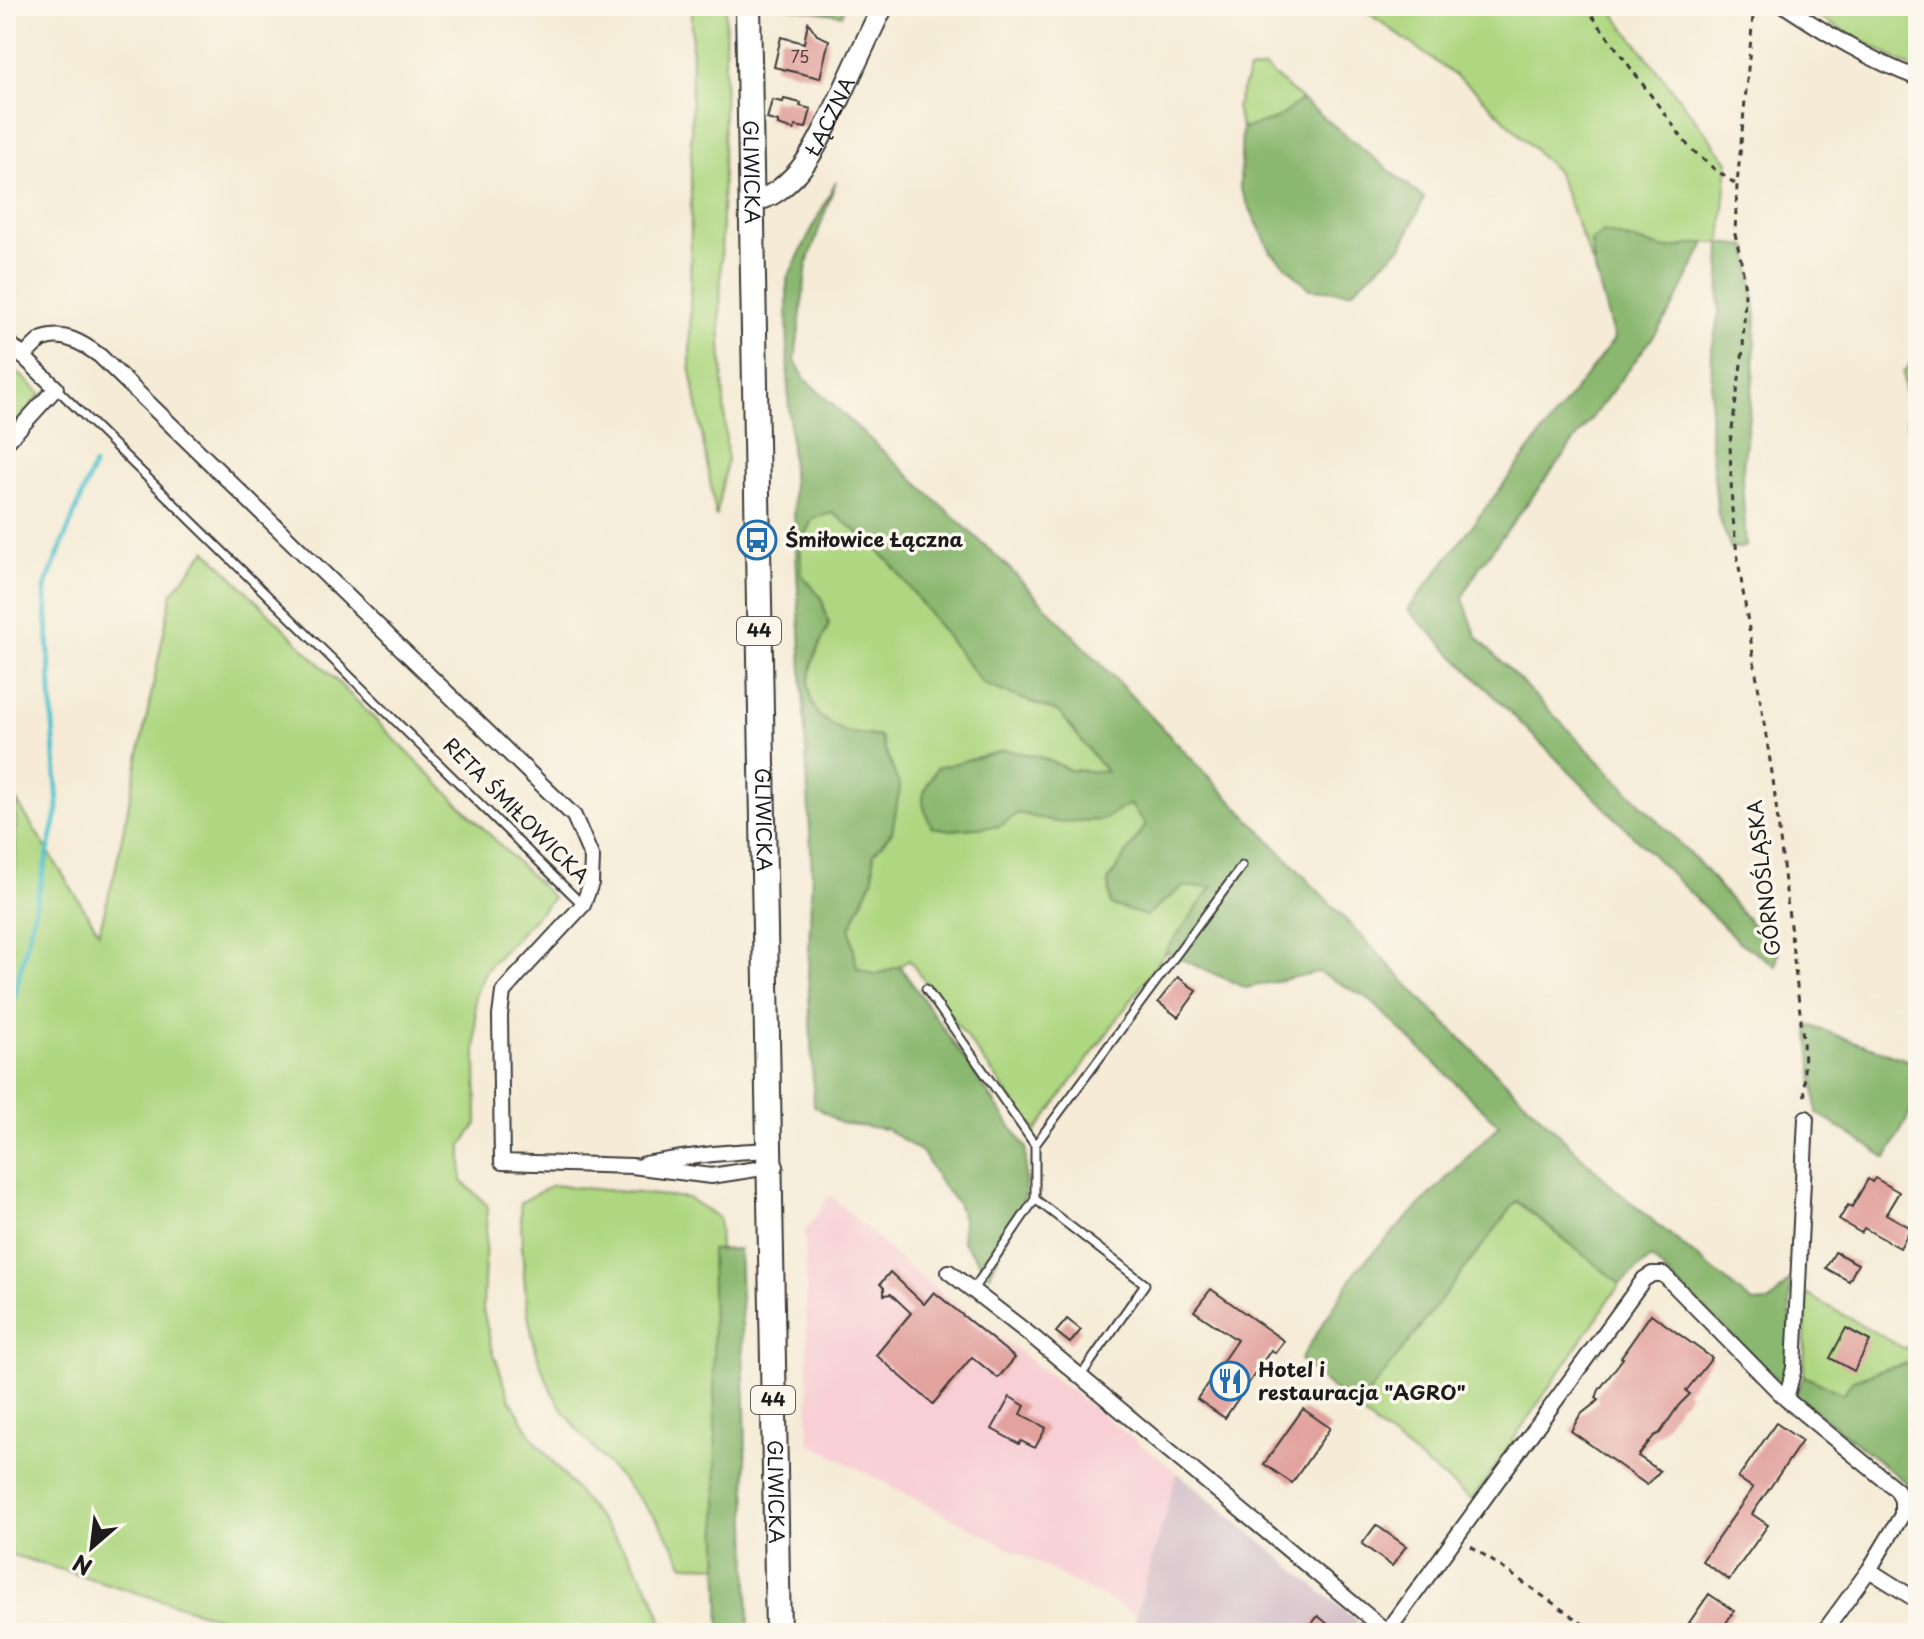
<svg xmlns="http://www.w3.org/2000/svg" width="1924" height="1639" font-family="'Playpen Sans',sans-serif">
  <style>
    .built { fill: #f7cfd4 }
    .industrial { fill: #d2bdc8 }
    .green { fill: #afd781; stroke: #667a4e; stroke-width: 2 }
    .forest { fill: #8bb86f; stroke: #546a46; stroke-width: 2 }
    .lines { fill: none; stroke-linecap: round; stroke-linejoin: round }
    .stream { stroke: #56c3cc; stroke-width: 5 }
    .building { fill: #e2a39e }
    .lane-casing { stroke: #3d3b38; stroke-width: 11 }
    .street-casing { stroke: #3d3b38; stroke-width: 18 }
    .secondary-casing { stroke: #3d3b38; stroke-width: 24 }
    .primary-casing { stroke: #3d3b38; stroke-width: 28 }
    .path { stroke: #3d3b38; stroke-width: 3; stroke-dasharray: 6 6; stroke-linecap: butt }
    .lane { stroke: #fff; stroke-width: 7 }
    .street { stroke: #fff; stroke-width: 14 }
    .secondary { stroke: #fff; stroke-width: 20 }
    .primary { stroke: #fff; stroke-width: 24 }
    .labels { text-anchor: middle; stroke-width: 7; stroke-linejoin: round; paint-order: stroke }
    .number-label { font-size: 16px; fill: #4e3e3c }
    .shield { fill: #fbf7ec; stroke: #5f5e5a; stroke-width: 2 }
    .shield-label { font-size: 18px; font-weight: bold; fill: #1c1c1c }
    .street-label { font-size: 20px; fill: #1c1c1c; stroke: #fbf7ec }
    .poi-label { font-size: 20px; font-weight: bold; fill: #1c1c1c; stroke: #fbf7ec; text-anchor: start }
  </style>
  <rect width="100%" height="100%" fill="#fbf7ec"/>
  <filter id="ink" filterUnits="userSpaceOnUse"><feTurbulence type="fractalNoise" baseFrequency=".0125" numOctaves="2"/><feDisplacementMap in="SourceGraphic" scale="16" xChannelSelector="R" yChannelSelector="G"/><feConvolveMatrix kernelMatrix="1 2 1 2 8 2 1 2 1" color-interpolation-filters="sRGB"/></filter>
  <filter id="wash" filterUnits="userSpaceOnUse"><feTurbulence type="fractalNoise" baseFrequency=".006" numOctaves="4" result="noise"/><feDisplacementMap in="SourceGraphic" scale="32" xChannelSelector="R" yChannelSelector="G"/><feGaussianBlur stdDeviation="1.8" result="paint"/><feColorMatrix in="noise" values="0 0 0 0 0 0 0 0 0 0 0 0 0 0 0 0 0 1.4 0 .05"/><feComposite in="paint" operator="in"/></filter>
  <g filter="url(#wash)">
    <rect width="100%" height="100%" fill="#f5ebd6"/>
    <path class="built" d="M830,1195L909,1268L1177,1472L1137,1615L809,1443L805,1230Z"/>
    <path class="industrial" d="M1177,1472L1371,1633H1131Z"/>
    <path class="green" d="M692,6H726L720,320L727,460L716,517L690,365Z
      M1359,6H1608L1728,162L1721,243H1705L1665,249L1604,232L1591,241L1595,270L1557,172L1476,91Z
      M1798,6H1918V71Z
      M1265,68L1302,100L1276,119L1242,129L1236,108L1249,71Z
      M1918,327V472L1909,437L1903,373L1913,360Z
      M6,361L41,394L6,434Z
      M833,513L854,529L889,561L983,684L1060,713L1107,773L1070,770L1040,757L970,760L937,768L950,830L1000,826L1018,813L1057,822L1130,804L1146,825L1108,881L1146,916L1182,887H1213L1036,1131L909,960L900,966L875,975L856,968L850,928L873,878L874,853L892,832L888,759L880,737L845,732L820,717L812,704L808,684L814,658L829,624L821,597L802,575L800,544L813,518Z
      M206,550L553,898L492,963L484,974L475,996L477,1124L462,1145V1181L487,1205L483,1309L491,1345L510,1399L533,1438L630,1556L653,1596L666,1633H227V1620L6,1553V903L15,878L16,800L99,932L115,871L172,593Z
      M552,1185L688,1198L719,1218L728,1566L684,1565C677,1552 671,1539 662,1527C631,1485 589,1450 560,1405C522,1345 524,1272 520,1203Z
      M1516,1201L1620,1284L1472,1500L1356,1410Z
      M1806,1294L1907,1350L1918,1333V1361L1885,1369L1853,1380L1843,1394L1804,1376Z"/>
    <path class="forest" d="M780,6H844L842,15Z
      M1302,100L1424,198L1403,245L1351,292L1310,289L1271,252L1240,188L1242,129L1276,119Z
      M836,181L807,264L795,360L805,379L1008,567L1432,1010L1616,1190L1753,1303L1770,1302L1791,1279L1788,1376L1779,1381L1651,1258L1620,1284L1517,1201L1356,1410L1300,1360L1358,1268L1499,1125L1368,998L1318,972L1246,988L1165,952L1212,887H1182L1146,916L1111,905L1108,881L1146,825L1130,804L1102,820L1057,822L1018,813L1000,826L950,830L932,827C917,799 922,793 937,768L1005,750L1040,757L1070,770L1106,772L1060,713L983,684L889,561L854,529L833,513L813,518L800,544L802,575L821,597L829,624L814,658L808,684L812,704L820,717L845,732L880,737L900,787L892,832L874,853L873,878L850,928L857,968L875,975L900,966L1026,1148L1025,1195L990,1275L962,1241L963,1219L957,1203L941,1184L923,1153L886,1129L841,1123L814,1106L808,974L812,873L788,389L787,279Z
      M1604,232L1665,249L1705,243L1672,309L1656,333L1480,566L1467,588L1463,599L1477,637L1701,865L1768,944L1779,947L1776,966L1739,942L1408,610L1614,339L1595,270L1591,241Z
      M1721,243L1748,246L1756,310L1754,371L1742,477L1746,547L1731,549L1718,515L1710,438L1712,350L1719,313Z
      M1808,1025L1918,1064V1098L1887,1158L1817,1113Z
      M739,1249L745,1404L749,1633H720L711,1250Z
      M1918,1361V1483L1912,1487L1795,1395L1804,1376L1843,1394L1853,1380L1885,1369Z"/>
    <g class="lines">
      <path class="stream" d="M6,1024L11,1011L58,809L45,587L94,465"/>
    </g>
    <g id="blocks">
      <path class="building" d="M808,22L817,35L829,40L820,78L774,67L781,37L804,43Z
        M784,99L801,103L800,106L811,109L806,128L795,126L794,130L778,125V122L767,119L772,100L783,102Z
        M1178,977L1197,991L1178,1017L1158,1002Z
        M1875,1178L1899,1192L1886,1214L1911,1228L1900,1248L1864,1228L1861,1233L1839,1220L1848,1205L1852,1207L1868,1179L1872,1182Z
        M1835,1252L1858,1264L1849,1281L1826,1268Z
        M890,1272L924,1304L934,1292L1015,1358L998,1378L972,1357L933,1404L876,1355L911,1313L891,1294L884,1295V1288L880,1284Z
        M1211,1289L1284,1341L1275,1353L1271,1350L1225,1418L1197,1399L1237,1340L1194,1311Z
        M1651,1314L1712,1358L1686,1391L1690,1394L1679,1405L1660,1433L1654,1436L1638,1456L1660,1471L1647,1485L1571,1431L1580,1415L1599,1400L1596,1398L1599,1390L1618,1365L1623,1358L1621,1357Z
        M1067,1319L1081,1330L1070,1343L1056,1332Z
        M1846,1328L1870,1341L1854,1371L1830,1358Z
        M1010,1397L1025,1406L1021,1414L1046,1428L1035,1448L1021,1441L1019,1444L992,1429Z
        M1303,1409L1330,1428L1292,1483L1264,1464Z
        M1776,1423L1802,1441L1752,1514L1768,1525L1729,1580L1702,1561L1753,1488L1738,1478Z
        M1376,1525L1406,1546L1392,1566L1362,1544Z
        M1709,1594L1734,1611L1719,1633H1682Z
        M1318,1616L1339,1633H1304Z"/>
    </g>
  </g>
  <g filter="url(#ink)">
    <use href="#blocks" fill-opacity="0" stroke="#3d3b38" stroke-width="2"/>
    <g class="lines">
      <g class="lane-casing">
        <path id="lane" d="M56,388L583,905
          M926,989L1035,1145V1199L1145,1284L1080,1377
          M1035,1145L1242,866
          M972,1291L1035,1199"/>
      </g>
      <g class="street-casing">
        <path id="street" d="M1785,6C1826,33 1871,61 1918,78
          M6,340L56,388L6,443
          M23,357C29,352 36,342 43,339C64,331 84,344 100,356L574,816L592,858L591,883L583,905L518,975L503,992L500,1016L502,1162L632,1166L711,1176L776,1166
          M644,1164C688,1156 730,1151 774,1150
          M949,1272L1033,1337L1387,1632L1644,1279L1652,1274H1663L1786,1399L1897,1490L1902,1500V1515L1869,1570L1823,1633
          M1786,1399L1794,1368L1806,1118
          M1903,1514L1918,1491
          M1869,1570L1918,1601"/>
      </g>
      <g class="secondary-casing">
        <g id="secondary">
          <path id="s1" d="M752,201C771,199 785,186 798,172C815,152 826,126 838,102C853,70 867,38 883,6"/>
        </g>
      </g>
      <g class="primary-casing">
        <g id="primary">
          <path id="s2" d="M748,6L778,1633"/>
        </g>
      </g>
      <path class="path" d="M1585,6L1689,147L1713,168L1737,185
        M1754,6L1737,185L1735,234L1742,264L1745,292L1743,350L1730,443L1732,510L1737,554L1773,779L1803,1038L1805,1102
        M902,13L906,6
        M1471,1546L1596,1633"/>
      <use href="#lane" class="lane"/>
      <use href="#street" class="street"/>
      <use href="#secondary" class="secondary"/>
      <use href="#primary" class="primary"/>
    </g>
  </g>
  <defs>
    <g id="bus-ring" transform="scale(2)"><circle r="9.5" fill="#fbf7ec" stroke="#1f6fb2" stroke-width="1.5"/><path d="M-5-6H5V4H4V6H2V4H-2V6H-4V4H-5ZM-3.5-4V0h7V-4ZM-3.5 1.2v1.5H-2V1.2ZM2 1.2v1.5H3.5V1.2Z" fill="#1f6fb2"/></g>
    <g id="restaurant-ring" transform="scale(2)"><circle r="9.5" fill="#fbf7ec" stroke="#1f6fb2" stroke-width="1.5"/><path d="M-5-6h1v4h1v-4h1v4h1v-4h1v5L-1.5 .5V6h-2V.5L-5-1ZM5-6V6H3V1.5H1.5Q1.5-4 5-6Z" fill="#1f6fb2"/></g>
  </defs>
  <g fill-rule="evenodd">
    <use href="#bus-ring" x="757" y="540"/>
    <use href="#restaurant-ring" x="1230" y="1381"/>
  </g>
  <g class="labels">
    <g class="number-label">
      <text x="800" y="63">75</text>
    </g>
    <g class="shield">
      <rect x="737" y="617" width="44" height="28" rx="6"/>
      <rect x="751" y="1386" width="44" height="28" rx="6"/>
    </g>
    <g class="shield-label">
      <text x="759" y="637">44</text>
      <text x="773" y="1406">44</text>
    </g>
    <g class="street-label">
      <text dy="7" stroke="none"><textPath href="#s1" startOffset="120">ŁĄCZNA</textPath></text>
      <text dy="7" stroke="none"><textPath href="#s2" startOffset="166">GLIWICKA</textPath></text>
      <text transform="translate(516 811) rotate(45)" y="7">RETA ŚMIŁOWICKA</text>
      <text dy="7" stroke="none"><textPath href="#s2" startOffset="814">GLIWICKA</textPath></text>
      <text transform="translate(1764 878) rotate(-97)" y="7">GÓRNOŚLĄSKA</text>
      <text dy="7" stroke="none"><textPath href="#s2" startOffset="1486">GLIWICKA</textPath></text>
    </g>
    <g class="poi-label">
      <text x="785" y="547">Śmiłowice Łączna</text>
      <text x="1258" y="1377">Hotel i<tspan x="1258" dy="23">restauracja "AGRO"</tspan></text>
    </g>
  </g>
  <rect width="1924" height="1639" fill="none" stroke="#fbf7ec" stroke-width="32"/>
  <g transform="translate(92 1547) rotate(208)" stroke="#fbf7ec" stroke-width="6" paint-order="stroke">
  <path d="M0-6L14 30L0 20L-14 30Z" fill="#1c1c1c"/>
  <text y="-12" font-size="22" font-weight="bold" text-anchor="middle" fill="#1c1c1c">N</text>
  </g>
</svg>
